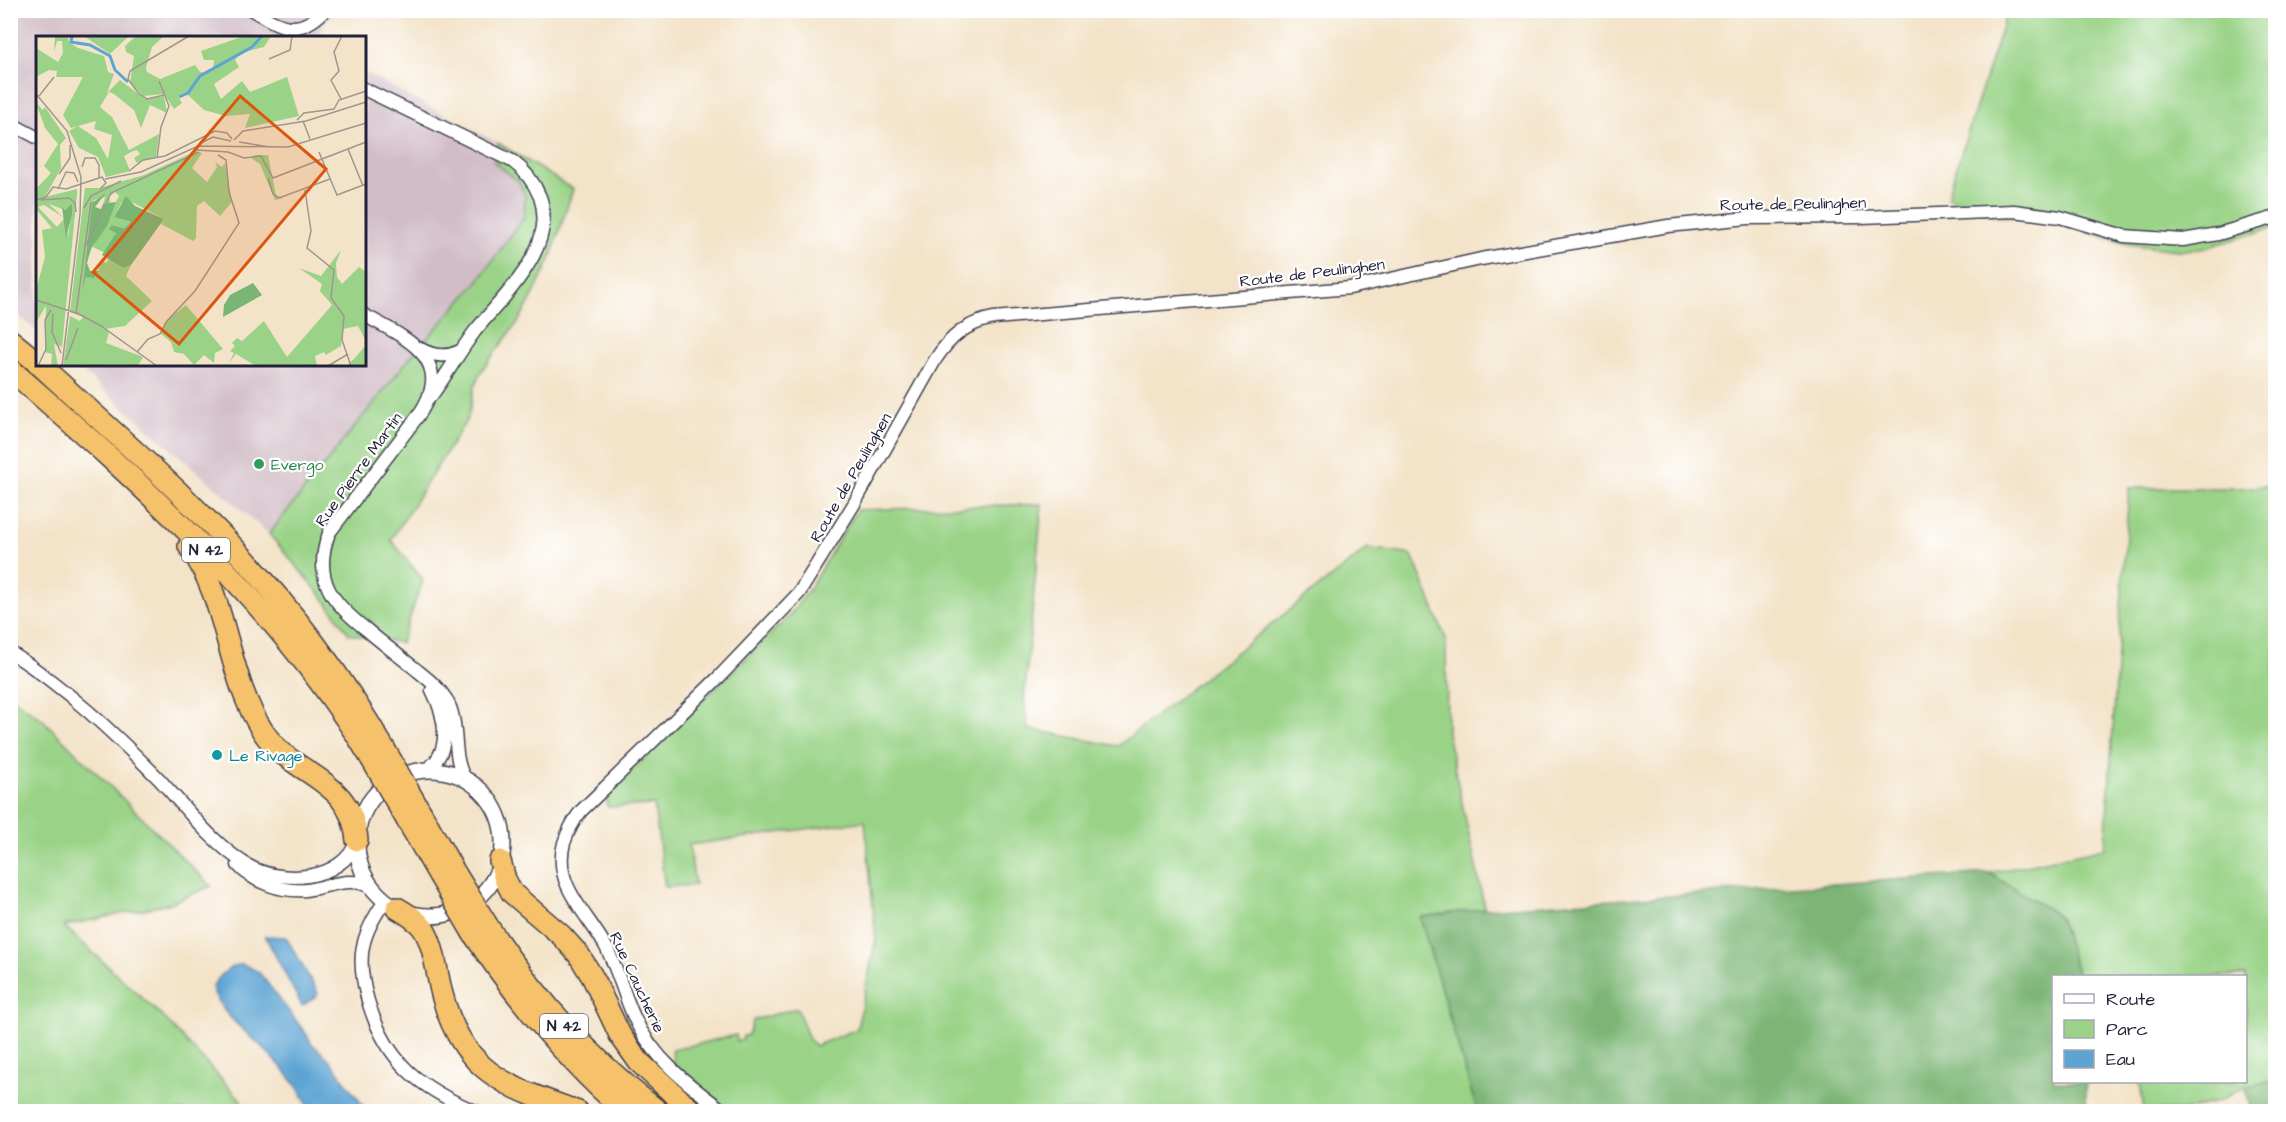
<svg xmlns="http://www.w3.org/2000/svg" width="2286" height="1122" font-family="'Architects Daughter',sans-serif">
  <style>
    .industrial { fill: #d2bdc7 }
    .green { fill: #9ad387; stroke: #5e7a61; stroke-width: 1.5 }
    .forest { fill: #7bb574; stroke: #4e6c58; stroke-width: 1.5 }
    .water { fill: #5da4d3; stroke: #406387; stroke-width: 1.5 }
    .lines { fill: none; stroke-linecap: round; stroke-linejoin: round }
    .minor-casing { stroke: #413f50; stroke-width: 15 }
    .tertiary-casing { stroke: #413f50; stroke-width: 18 }
    .trunk-casing { stroke: #413f50; stroke-width: 24 }
    .minor { stroke: #fff; stroke-width: 12 }
    .tertiary { stroke: #fff; stroke-width: 15 }
    .trunk { stroke: #f5c16b; stroke-width: 21 }
    .trunk-bridge-casing { stroke: #413f50; stroke-width: 24; stroke-linecap: butt }
    .trunk-bridge { stroke: #f5c16b; stroke-width: 21 }
    .leisure-dot { fill: #2e9e5b; stroke: #fff; stroke-width: 2 }
    .culture-dot { fill: #0f9aa8; stroke: #fff; stroke-width: 2 }
    .labels { text-anchor: middle; stroke-width: 4.5; stroke-linejoin: round; paint-order: stroke }
    .shield { fill: #fff; stroke: #646476; stroke-width: 1.5 }
    .shield-label { font-size: 15px; font-weight: bold; fill: #22223b }
    .street-label { font-size: 16px; fill: #22223b; stroke: #fff }
    .leisure-label { font-size: 16px; fill: #27864d; stroke: #fff; text-anchor: start }
    .culture-label { font-size: 16px; fill: #0d838f; stroke: #fff; text-anchor: start }
    .inset-river { fill: none; stroke: #5da4d3; stroke-width: 3 }
    .inset-road { fill: none; stroke: #9f9690; stroke-width: 1.5 }
    .view { fill: #de560e; fill-opacity: 0.15; stroke: #de560e; stroke-width: 3 }
    .inset-edge { fill: none; stroke: #22223b; stroke-width: 3 }
  </style>
  <rect width="100%" height="100%" fill="#fff"/>
  <filter id="ink" filterUnits="userSpaceOnUse"><feTurbulence type="fractalNoise" baseFrequency=".0167" numOctaves="2"/><feDisplacementMap in="SourceGraphic" scale="12" xChannelSelector="R" yChannelSelector="G"/><feConvolveMatrix kernelMatrix="1 2 1 2 8 2 1 2 1" color-interpolation-filters="sRGB"/></filter>
  <filter id="wash" filterUnits="userSpaceOnUse"><feTurbulence type="fractalNoise" baseFrequency=".008" numOctaves="4" result="noise"/><feDisplacementMap in="SourceGraphic" scale="24" xChannelSelector="R" yChannelSelector="G"/><feGaussianBlur stdDeviation="1.35" result="paint"/><feColorMatrix in="noise" values="0 0 0 0 0 0 0 0 0 0 0 0 0 0 0 0 0 1.4 0 .05"/><feComposite in="paint" operator="in"/></filter>
  <g filter="url(#wash)">
    <rect width="100%" height="100%" fill="#f3e3c8"/>
    <path class="industrial" d="M11,11H335L323,25L319,37L38,38L37,332L11,308Z
      M365,73L498,143L494,162L518,181L525,195L524,217L476,284L413,354L269,534L75,365L364,364Z"/>
    <path class="green" d="M2007,11H2275V227L2202,249L2177,250L2126,244L2068,226L2039,219L1996,216L1947,197Z
      M498,143L573,189L550,260L532,298L518,322L482,370L474,387L468,418L391,540L423,580L401,643L349,634L325,600L269,534L413,354L476,284L524,217L525,195L518,181L494,162Z
      M2275,485V1080L2244,1087L2223,1099L2184,1111H2144L2140,1082H2246V976H2078L2059,916L1989,873L2105,848L2129,488H2240Z
      M1042,504L1024,701L1028,729L1118,746L1368,548L1412,555L1446,639L1447,733L1485,909L1420,917L1477,1111H704L670,1082L673,1061L672,1050L736,1035L737,1041L743,1040V1036L748,1035L753,1020L797,1008L809,1039L815,1046L857,1029L876,939L865,821L689,845L695,885L665,887L654,805L608,807L605,797L790,615L807,592L857,510Z
      M11,697L41,718L211,886L168,904L64,926L163,1017L240,1099L246,1111H11Z"/>
    <path class="forest" d="M1989,873L2059,916L2078,976H2054V1082H2086V1111H1477L1420,917L1485,909Z
      M2275,1080V1105L2253,1111L2244,1087Z"/>
    <path class="water" d="M265,936L286,937L318,993L316,997L302,1006Z
      M242,964L259,972L307,1035L311,1043L329,1059L367,1111H310C302,1090 286,1071 269,1054C249,1033 220,1016 212,987C221,974 227,967 242,964Z"/>
  </g>
  <g filter="url(#ink)">
    <g class="lines">
      <g class="minor-casing">
        <path id="minor" d="M252,10C281,27 298,38 325,10
          M364,89L512,161C526,171 534,182 540,197C558,248 504,295 475,331C459,352 447,375 431,396
          M10,123L38,138
          M364,315C408,339 457,360 418,416L329,533C312,579 332,603 367,630C382,643 398,655 413,667C425,677 438,686 446,699C462,726 449,760 468,782
          M419,348C432,356 446,358 460,351
          M10,652C66,688 113,732 159,779C186,808 213,844 247,865C280,885 343,882 357,840
          M424,771C454,754 445,715 432,690
          M238,865C254,883 282,892 306,890C329,887 353,874 374,889
          M385,901C360,936 356,959 368,1001C386,1062 419,1088 477,1112
          M725,1112C690,1086 652,1058 634,1017C624,995 618,971 607,949C589,914 552,886 564,843C568,831 573,821 581,811L719,677L799,593L854,504L935,360C950,337 966,323 994,318L1350,288L1481,259L1668,226L1748,218L1862,217L2014,211L2060,217L2124,236L2183,240L2218,234L2276,217"/>
      </g>
      <g class="tertiary-casing">
        <path id="tertiary" d="M357 843a73 73 0 1 1 146 0a73 73 0 1 1-146 0Z"/>
      </g>
      <g class="trunk-casing">
        <path id="trunk" d="M10,340L38,363
          M39,364C105,425 174,484 235,549C293,610 343,678 385,750
          M10,369C144,486 279,606 371,758
          M189,546C229,601 226,677 264,733C295,778 351,777 357,840
          M421,813L452,868
          M407,820L439,875
          M500,861L505,879L512,893L561,935L579,955L593,978L620,1035L639,1062L693,1112
          M397,908C407,914 416,919 423,928C432,942 435,960 438,976C444,1010 456,1042 482,1066C509,1090 545,1099 578,1112
          M487,925C534,997 590,1059 659,1112
          M473,933C517,999 565,1059 626,1112"/>
      </g>
      <use href="#minor" class="minor"/>
      <use href="#tertiary" class="tertiary"/>
      <use href="#trunk" class="trunk"/>
      <g class="trunk-bridge-casing">
        <path id="trunk-bridge" d="M385,750L421,813
          M371,758L407,820
          M452,868L487,925
          M439,875L473,933"/>
      </g>
      <use href="#trunk-bridge" class="trunk-bridge"/>
    </g>
  </g>
  <circle class="leisure-dot" cx="259" cy="464" r="6"/>
  <circle class="culture-dot" cx="217" cy="755" r="6"/>
  <g class="labels">
    <g class="shield">
      <rect x="182" y="538" width="48" height="24" rx="4.5"/>
      <rect x="540" y="1014" width="48" height="24" rx="4.5"/>
    </g>
    <g class="shield-label">
      <text x="206" y="555">N 42</text>
      <text x="564" y="1031">N 42</text>
    </g>
    <g class="street-label">
      <text transform="translate(1793 203) rotate(-1)" y="6">Route de Peulinghen</text>
      <text transform="translate(1312 272) rotate(-7)" y="6">Route de Peulinghen</text>
      <text transform="translate(358 469) rotate(-54)" y="6">Rue Pierre Martin</text>
      <text transform="translate(850 477) rotate(-60)" y="6">Route de Peulinghen</text>
      <text transform="translate(638 982) rotate(65)" y="6">Rue Caucherie</text>
    </g>
    <g class="leisure-label">
      <text x="271" y="470">Evergo</text>
    </g>
    <g class="culture-label">
      <text x="229" y="761">Le Rivage</text>
    </g>
  </g>
  <g transform="translate(36 36)">
    <rect width="330" height="330" fill="#f3e3c8"/>
    <path d="M19,0H32L33,6L42,12L68,20L72,36L78,38L71,57L84,44L109,63L128,60L131,77L114,69L105,92L98,74L78,58L73,56L64,71L76,81L93,114L123,98L120,121L101,127L98,122L104,118L101,114L95,116L88,120L94,135L70,141L62,121L43,112L33,95L41,90L35,92L27,79L47,41H20L21,35L13,34L0,41V12L22,26L27,17L26,5H21L18,16ZM60,85L58,93L76,99L72,123L60,102L42,90ZM48,0H93L74,18ZM100,0H128L116,11L110,31L111,36L124,43L159,29L164,36L171,37L177,33L178,24H168L165,15L208,0H235L228,11L204,17L199,24L203,31L178,48L185,63L206,45L214,56L251,41L263,80L209,92L214,78L190,80L168,74L150,57L142,60L146,67L138,73L128,58L107,60L94,47L98,20L90,16L89,10ZM0,67L7,74L9,71L30,102L24,109L25,132L9,161L41,153V158L26,311L18,308L22,330H15L16,318L9,316L10,270L0,286V254L9,221L6,194L16,192L0,173V153L15,137L8,130L22,108L9,92ZM13,168L29,174L36,169L32,201L29,182L21,191L2,171L8,169L27,181ZM160,115L166,117L156,132L171,146L181,131L179,126L186,131L189,127L196,166L184,180L168,165L161,170L160,202L157,205L125,188L128,183L92,164L85,167L78,181L94,184L93,188L88,192L76,189L80,196L71,217L67,216L57,211L83,160L79,156L73,161L75,168H67L69,161L58,164L46,257L50,241L62,235L66,225L70,227L73,223L87,232L95,229L90,240L116,265L89,290L69,293L73,297L70,307L107,321L102,330H27L34,280L44,285L47,281L34,276L49,152H63L108,139ZM219,119H232L240,159L247,162L239,164L224,128L215,122ZM305,214L300,227L301,241L306,248L323,231L330,236V305L322,290L307,293L305,310L290,319L288,316L279,320L281,330H220L200,318L193,327L198,317L194,315L199,310L196,307L201,302L206,305L228,285L251,321L296,269L284,255L286,248L263,232L285,240ZM150,269L187,313L179,317L178,327L168,319L158,329L148,318L138,316L135,306L124,297L129,286ZM330,309L329,330H310L318,323Z" fill="#9ad387" fill-rule="evenodd"/>
    <path d="M70,157L59,171L65,173L67,168L80,166L71,190L55,213L51,227L54,235H62L58,242L50,241L46,257L56,167ZM90,160L99,170L128,183L95,229L87,232L66,219L80,197L73,193L76,189L88,192L93,188L94,185L78,181ZM36,168V178L30,202L26,171L29,174ZM217,247L226,259L187,281L188,269L194,259Z" fill="#7bb574"/>
    <path class="inset-river" d="M36,0L35,6L54,9L74,20L79,34L92,46M143,61L152,57L164,40L216,11L226,0"/>
    <path class="inset-road" d="M233,23L254,14L256,0M0,58L31,95L45,141L44,178L26,330M128,59L111,63L103,58L92,43L94,35L153,0M3,60L18,41M305,63L295,44L303,35L298,16L306,0M261,84L268,77L298,73L303,64L330,55M267,85L274,103M198,104L207,95L270,85L330,66M203,106L233,111M163,108L177,101L195,105M312,113L327,150M161,114L192,116M192,116L208,122L225,120L237,142L330,106M283,116L301,159L330,148M121,122L125,91L133,70L123,45M46,131L49,122H59L63,129V142M93,135L107,124L129,120L179,95L191,97L196,103M23,138L34,122V109M232,142L237,158L243,162L294,143M69,143L105,136L162,110L252,111L330,87M22,153L30,136L38,137L42,146M269,154L275,195L271,212L298,234L295,262L308,280L306,304L315,330M0,164L10,161L17,151L30,153L66,141L70,147L64,153M5,164L33,162L39,167L40,176M48,172L55,160L85,145M50,209L75,157L163,116M0,264L43,278L65,290L121,330M17,278L16,296L25,317M40,278L55,166M101,316L112,303L124,298L131,285L159,255L203,187L193,156L190,124L182,119M30,324L42,292M2,330L10,313L9,284L15,274M292,330L312,318"/>
    <path class="view" d="M204,60L290,133L143,308L57,236Z"/>
    <rect width="330" height="330" class="inset-edge"/>
  </g>
  <rect width="2286" height="1122" fill="none" stroke="#fff" stroke-width="36"/>
  <rect x="2052" y="975" width="195" height="108" fill="#ffffff" stroke="#a7a7b1" stroke-width="1.5"/>
  <rect x="2064" y="994" width="30" height="9" fill="#ffffff" stroke="#a7a7b1" stroke-width="1.5"/>
  <text x="2106" y="1005" font-size="18" fill="#22223b">Route</text>
  <rect x="2064" y="1020" width="30" height="18" fill="#9ad387" stroke="#a7a7b1" stroke-width="1.5"/>
  <text x="2106" y="1035" font-size="18" fill="#22223b">Parc</text>
  <rect x="2064" y="1050" width="30" height="18" fill="#5da4d3" stroke="#a7a7b1" stroke-width="1.5"/>
  <text x="2106" y="1065" font-size="18" fill="#22223b">Eau</text>
</svg>
